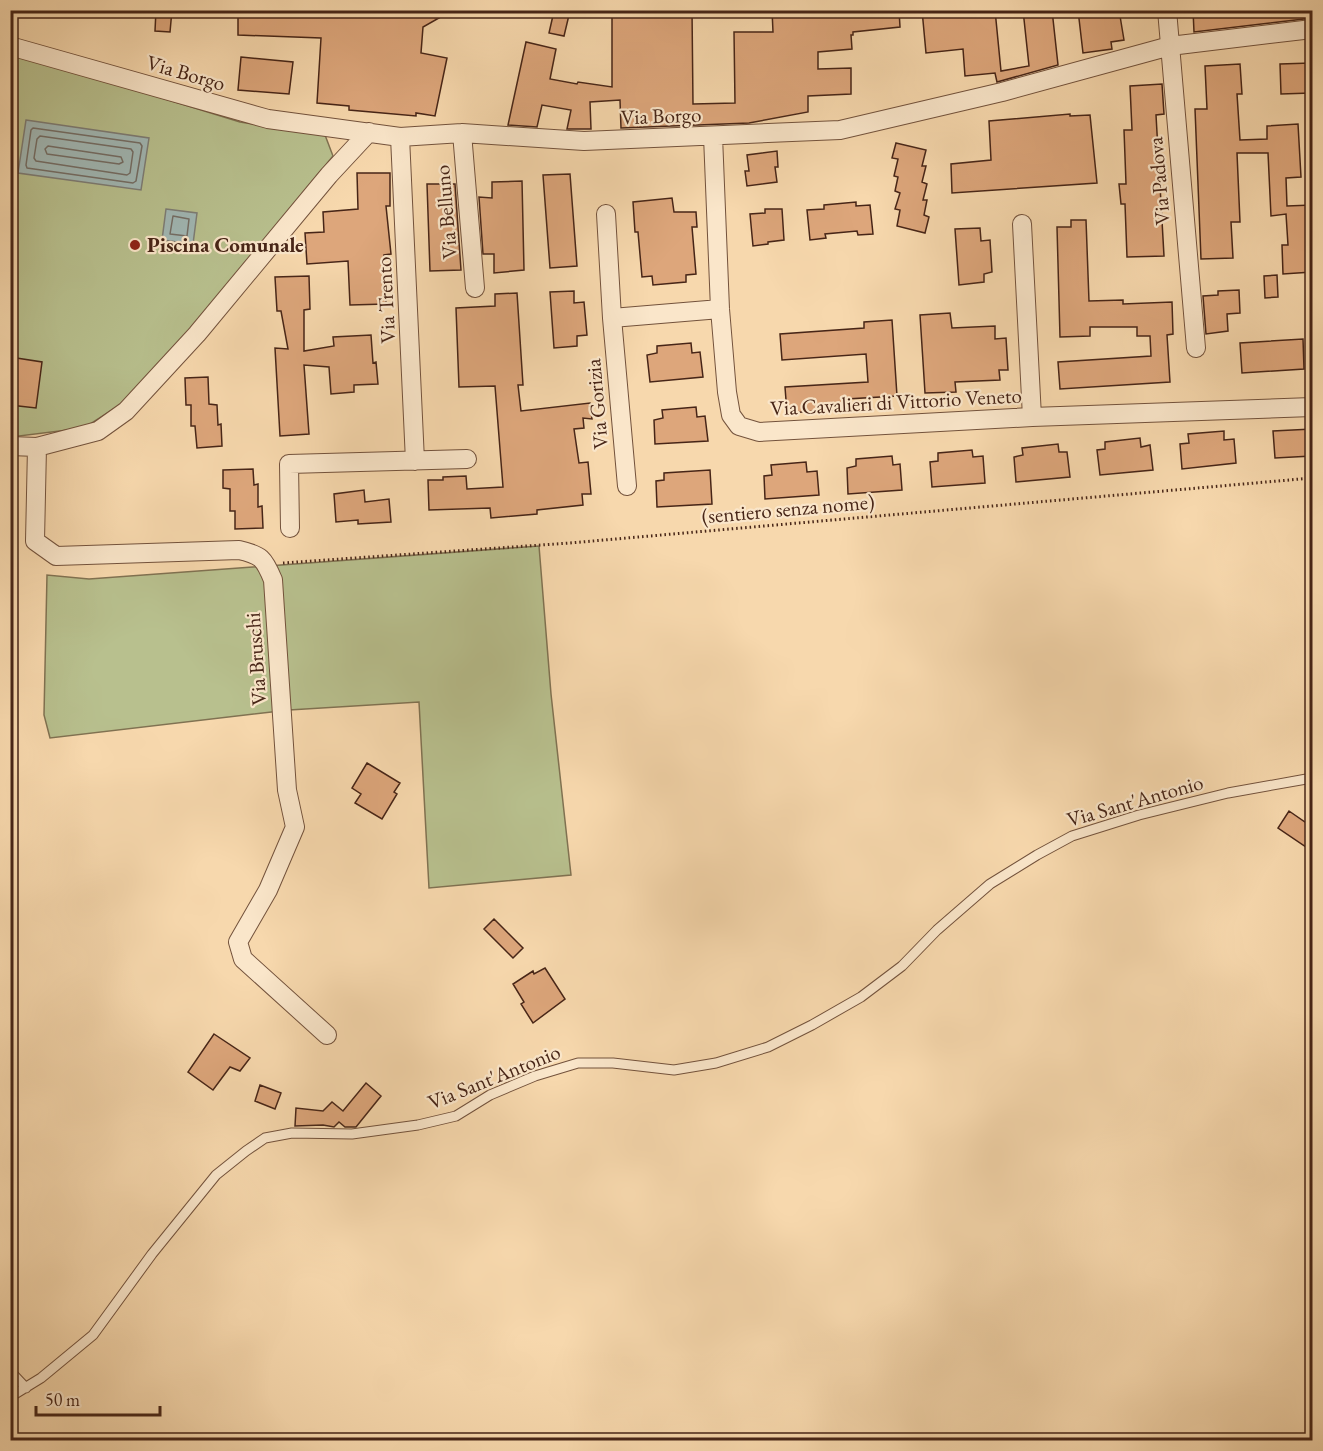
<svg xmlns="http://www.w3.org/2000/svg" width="1323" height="1451" font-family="'EB Garamond',serif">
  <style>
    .green { fill: #b8c08e; stroke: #807252; stroke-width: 1.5 }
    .water { fill: #a1b8b5; stroke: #7d7d76; stroke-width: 1.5 }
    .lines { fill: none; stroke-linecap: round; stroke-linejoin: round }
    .shore { stroke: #746e66; stroke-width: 1.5 }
    .building { fill: #dda67b; stroke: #472517; stroke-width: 1.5 }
    .service-casing { stroke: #73523c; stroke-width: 11 }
    .minor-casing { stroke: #73523c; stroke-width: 20 }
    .path { stroke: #472517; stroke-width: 3; stroke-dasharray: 1.5 3; stroke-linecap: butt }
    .service { stroke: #fae6ca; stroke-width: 9 }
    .minor { stroke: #fae6ca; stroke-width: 18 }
    .poi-dot { fill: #8f2418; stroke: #fae6ca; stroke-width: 2 }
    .labels { text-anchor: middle; stroke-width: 4.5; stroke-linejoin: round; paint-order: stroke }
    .street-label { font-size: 21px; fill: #472517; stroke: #fae6ca }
    .poi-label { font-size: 21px; font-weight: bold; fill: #472517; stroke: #fae6ca; text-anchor: start }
  </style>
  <rect width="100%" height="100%" fill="#f7d8ad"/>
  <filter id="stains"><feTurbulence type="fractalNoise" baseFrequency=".00333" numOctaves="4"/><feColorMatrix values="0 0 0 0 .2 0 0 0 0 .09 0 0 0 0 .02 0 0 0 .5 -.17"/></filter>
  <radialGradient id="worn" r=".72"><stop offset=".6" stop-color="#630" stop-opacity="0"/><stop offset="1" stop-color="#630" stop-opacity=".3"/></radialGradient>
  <path class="green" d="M10,51L240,122L325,135L333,156L187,335L120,405L84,428L11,437Z
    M539,546L551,694L571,875L429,888L419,702L289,710L50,738L44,715L47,575L89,579Z"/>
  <path class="water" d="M26,120L149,138L141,190L18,173Z
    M166,209L197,213L193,244L162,240Z"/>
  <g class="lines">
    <path class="shore" d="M33,128L140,143L142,146L136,181L133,183L27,168L26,165L31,130Z
      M40,136L131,149L133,152L130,173L127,175L36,161L34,158L37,139Z
      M48,146L121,157L123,162L119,164L47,154L45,149Z
      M173,216L189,219L187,236L170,234Z"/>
  </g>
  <path class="building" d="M156,10H172L170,32L155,31Z
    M260,10H307L306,14L332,16L333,10H424V16L439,18L423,27L421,53L447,58L435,116L416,113V116L349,110V106L317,103L321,38L238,35V16L260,17Z
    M612,10H692L693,104L735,103L734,32H773L772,10H899L900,27L853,32V35H851L852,49L818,52V69L851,68V94L808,96V112L749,123L621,128L620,100L590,102L591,129H567L571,110L542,105L537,127L508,125L526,42L556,49L550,79L577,84L578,82L612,87Z
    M922,10H995L1001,71L1029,66L1023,10H1052L1058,65L997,82L995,73L965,76L963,49L926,53Z
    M1078,10H1119L1124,40L1111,42L1112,49L1083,53Z
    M1193,10H1312V18L1194,32Z
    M554,11L569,15L564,36L549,33Z
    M241,57L293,62L289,94L238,90Z
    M1311,63V93L1281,94L1280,64Z
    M1240,64L1242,94H1237L1240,140L1267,139V126L1298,124L1301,177L1286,178L1287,206L1312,205V272L1283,274L1282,245H1288L1286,214L1271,216L1268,153H1237L1240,222H1231L1233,258L1201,259L1195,109H1207L1205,66Z
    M1162,84L1164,114L1156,115L1164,256L1127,257L1125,204H1121L1119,184H1126L1124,130H1132L1130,86Z
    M1070,114V116L1090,115L1097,183L952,193L951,164L991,160L989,121Z
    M896,143L926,150L922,166H926L922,182L927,184L923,200H927L924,215L929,217L925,233L897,226L900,210L895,209L900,193L895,191L898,177L894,176L898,159L892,158Z
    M777,151L778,167H775L777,182L747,186L745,171H749L747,155Z
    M357,173H390V206H386L391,254L384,255L386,304L350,305L348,261L307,264L305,233L324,232L323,212L358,209Z
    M570,174L577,266L550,268L543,175Z
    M522,181L524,270L494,273V254H483L479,197L492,198V182Z
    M427,184H455L461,270L430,271Z
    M672,198L674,212H696L697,227H692L696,274L686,275V282L653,285L652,276L642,277L638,232H635L633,202Z
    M856,202V206L870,205L873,234L858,235L857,231L825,234L826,238L810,240L807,210L824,209V205Z
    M765,209H782L784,240L768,242V244L753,246L750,214L765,213Z
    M1071,220H1086L1089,301L1123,300V304L1172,302L1173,334L1167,335L1170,382L1060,389L1058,362L1151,356L1150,336H1137V327H1090V336L1060,337L1057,227H1071Z
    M980,228L981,241L990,240L992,272L984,274V282L959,285L955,229Z
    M1277,275L1278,297L1265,298L1264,276Z
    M309,276L310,309L304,310V351L334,346L333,337L371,335L373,363L376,362L378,384L354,385V392L331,394L329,367L304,365L309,434L280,436L275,348L288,349L281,311H277L275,277Z
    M1239,290L1240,313L1227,314L1228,331L1206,334L1203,296L1218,295V291Z
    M574,291V303L584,302L587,335L577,336V346L554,348L550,292Z
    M517,293L523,385H518L521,411L590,403L592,419L583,418L584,428L574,429L579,463L588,462L591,494H582L583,505L537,510V514L491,518L490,508L429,510L428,480H443V477L466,476L467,489L503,487L495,386L459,387L456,308L495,306V294Z
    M950,313L952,328L995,326V339L1006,338L1008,370H999L1000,380L955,382L956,392L925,393L920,315Z
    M892,320L897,396L847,399L848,409L787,413L785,387L868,382L866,354L782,360L780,334L864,328V322Z
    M1303,339L1304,369L1242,373L1240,343Z
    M691,343L692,353L700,352L703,377L650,382L647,355L657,353V346Z
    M10,357L42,362L36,408L10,405Z
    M208,377L209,404L217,405L218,425L221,424L222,446L197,448L195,426H191V405H186L185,378Z
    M696,407L697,417L705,416L708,441L655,444L654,420L663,418L662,410Z
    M1312,429V456L1275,458L1273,431Z
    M1224,431V440L1234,439L1236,463L1182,469L1180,444L1189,443L1188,434Z
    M1140,438L1141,447L1150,445L1153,470L1100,475L1097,450L1105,449V442Z
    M1058,444L1059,452H1067L1070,477L1016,482L1014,457L1023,455L1022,448Z
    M972,450L973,457L983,456L985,483L932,487L930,462L938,461V453Z
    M892,456L893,465L900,464L902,490L848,494L847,468L856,466V459Z
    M806,462L807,472L817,471L819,495L765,499L764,476L772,475L771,465Z
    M253,469L254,485L258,484V507L262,506L263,528L235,529V511H230V489L223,488V470Z
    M710,470L712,504L657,507L656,481L664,480V473Z
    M364,490L365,502L389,499L391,522L358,524V520L336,522L334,494Z
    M367,763L400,783L394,792L397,794L382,819L355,803L361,794L352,788Z
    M1289,811L1312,827V851L1278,828Z
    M494,919L523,948L513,958L484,929Z
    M545,968L565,999L533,1023L521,1004L524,1002L513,984L533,971L534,974Z
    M214,1034L250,1058L240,1071L230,1067L213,1090L188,1072Z
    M366,1083L381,1096L356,1127H345L339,1122L334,1127L323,1125L295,1126L296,1108L323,1111L332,1102L343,1111Z
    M260,1085L281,1093L275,1109L255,1101Z"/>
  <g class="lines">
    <g class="service-casing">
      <path id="service" d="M10,1371L26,1388
        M10,1397L41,1378L93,1335L152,1254L216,1175L246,1151L265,1138L292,1133L352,1134L418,1125L456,1116L490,1095L535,1076L578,1063H613L674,1070L716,1063L768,1047L812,1025L861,997L902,966L937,930L990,884L1037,855L1072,836L1139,815L1228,793L1312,778"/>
    </g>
    <g class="minor-casing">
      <path id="minor" d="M1167,10L1196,348
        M10,46L268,119L400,137L462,133L584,141L840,130L1002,92L1170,46L1312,29
        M462,133L475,288
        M713,136L720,309L727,392L731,415L739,426L759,432L1032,417L1312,407
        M400,137L415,461
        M606,214L612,318L627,486
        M1022,224L1032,417
        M612,318L720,309
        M10,446L37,447L98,431L126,411L197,334L329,175L369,132
        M37,447L35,541L56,556L239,550C261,555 264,558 273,580L287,790L295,827L268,890L238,942L243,959L327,1035
        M290,528L289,464L467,459"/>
    </g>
    <path class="path" d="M283,563L570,543L1312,478"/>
    <use href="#service" class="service"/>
    <use href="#minor" class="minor"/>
  </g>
  <circle class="poi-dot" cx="135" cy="245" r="6"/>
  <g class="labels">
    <g class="street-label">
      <text transform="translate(186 73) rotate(16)" y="7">Via Borgo</text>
      <text transform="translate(661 116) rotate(-2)" y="7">Via Borgo</text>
      <text transform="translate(1159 181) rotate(-95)" y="7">Via Padova</text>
      <text transform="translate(446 212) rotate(-95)" y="7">Via Belluno</text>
      <text transform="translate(386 300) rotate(-93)" y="7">Via Trento</text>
      <text transform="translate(896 402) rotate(-3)" y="7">Via Cavalieri di Vittorio Veneto</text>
      <text transform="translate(597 404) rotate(-95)" y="7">Via Gorizia</text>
      <text transform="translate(788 509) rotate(-5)" y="7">(sentiero senza nome)</text>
      <text transform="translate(256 659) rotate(-94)" y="7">Via Bruschi</text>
      <text transform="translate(1135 801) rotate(-16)" y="7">Via Sant'Antonio</text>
      <text transform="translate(494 1077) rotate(-22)" y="7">Via Sant'Antonio</text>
    </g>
    <g class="poi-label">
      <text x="147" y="252">Piscina Comunale</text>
    </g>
  </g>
  <rect width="1323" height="1451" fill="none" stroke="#f7d8ad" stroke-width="36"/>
  <rect x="12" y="12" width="1299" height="1427" fill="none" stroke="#472517" stroke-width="3"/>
  <rect x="18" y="18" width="1287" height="1415" fill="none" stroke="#472517" stroke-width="1.5"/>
  <path d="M36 1406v9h124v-9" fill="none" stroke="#472517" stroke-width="3"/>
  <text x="45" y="1406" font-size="18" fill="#472517" stroke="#fae6ca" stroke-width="4.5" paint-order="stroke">50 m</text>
  <rect width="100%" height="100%" filter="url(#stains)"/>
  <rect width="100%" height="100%" fill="url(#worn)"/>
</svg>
